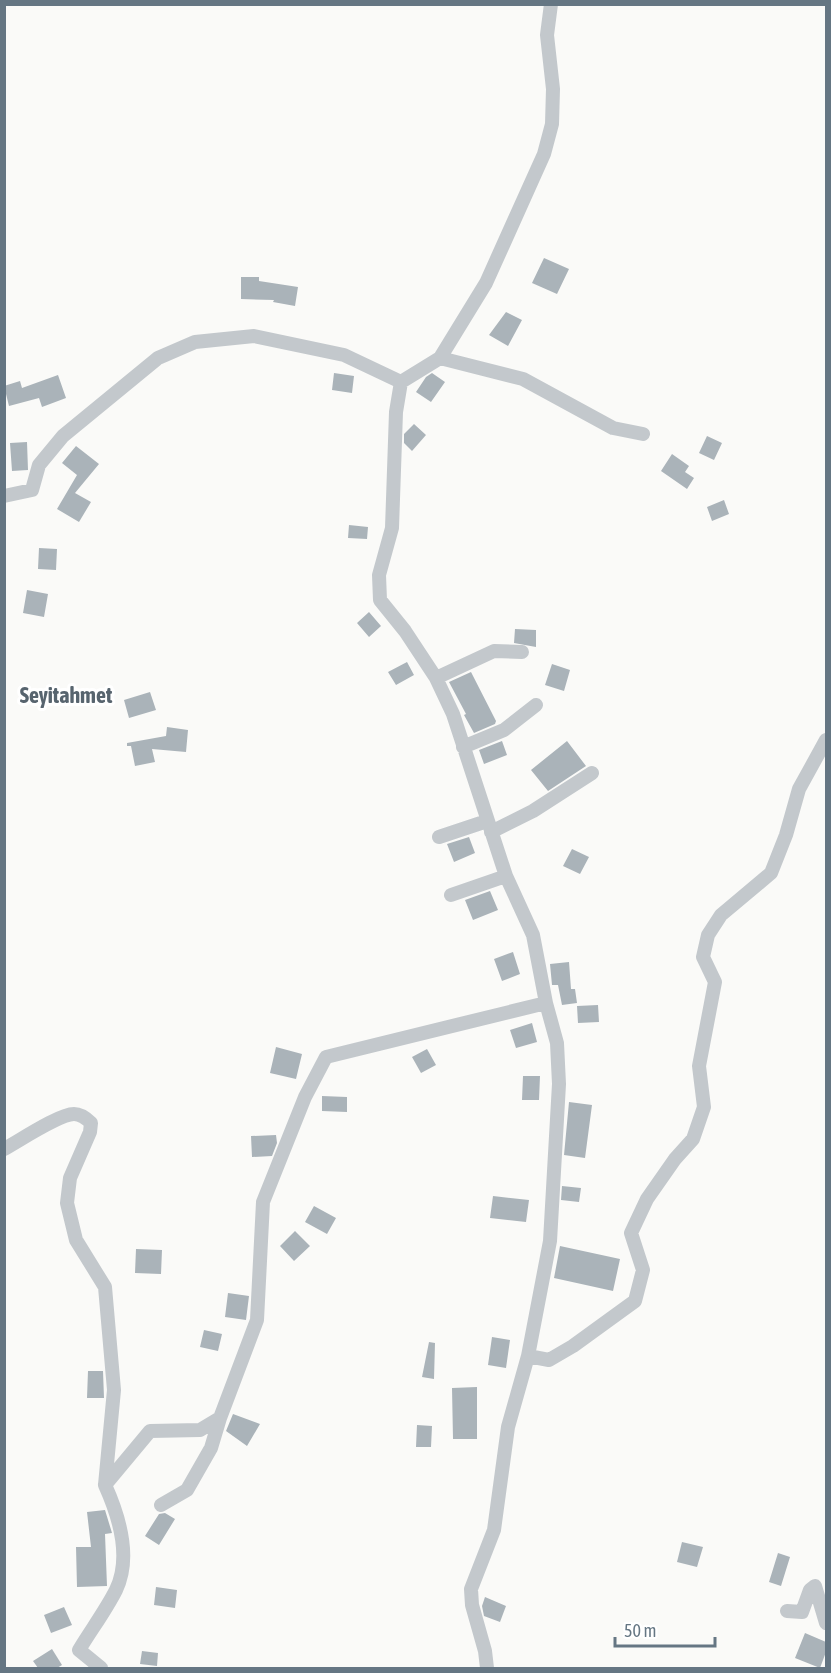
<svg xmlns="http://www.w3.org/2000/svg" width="831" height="1673" font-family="'Asap Condensed',sans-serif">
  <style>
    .building { fill: #aab3b9 }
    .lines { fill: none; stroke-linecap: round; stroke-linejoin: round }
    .minor { stroke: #c3c8cc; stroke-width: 14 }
    .labels { text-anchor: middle; stroke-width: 6; stroke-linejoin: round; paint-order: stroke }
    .quarter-label { font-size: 22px; font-weight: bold; fill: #57646e; stroke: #fff }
  </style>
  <rect width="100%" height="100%" fill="#fafaf8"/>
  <path class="building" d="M544,258L569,269L557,294L532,283Z
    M241,277H259V281L298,287L295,306L273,302L274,300L241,299Z
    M506,312L522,320L508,346L489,335Z
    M334,373L354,376L352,393L332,390Z
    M432,373L445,382L431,402L416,392L426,377Z
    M58,375L66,398L42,407L39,398L9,406L4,386L20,381L22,388Z
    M414,424L426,435L412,451L404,443V434Z
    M707,436L722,443L714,460L699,453Z
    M27,442L28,470L12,471L10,443Z
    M76,446L99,464L75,493L91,502L79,522L57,509L77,475L62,463Z
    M672,454L689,466L685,472L694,478L687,489L661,471Z
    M724,500L729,514L712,521L707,507Z
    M349,525L368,527L367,539L348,538Z
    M39,548L57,549L56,570L38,569Z
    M27,590L48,594L44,617L23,613Z
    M369,612L381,626L369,637L357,623Z
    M515,629L536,630V647L514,643Z
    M407,662L414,675L396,685L388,672Z
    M552,664L570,670L564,691L545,685Z
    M471,672L496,721L495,724L474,733L464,715L466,714L449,682Z
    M150,692L156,710L129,718L124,700Z
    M167,727L188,730L186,752L152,749L155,762L135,766L131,746H127V743L166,736Z
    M502,741L507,755L484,764L479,750Z
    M567,741L586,766L548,791L531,770Z
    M469,837L475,853L454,862L447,844Z
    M572,849L589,857L580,874L563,866Z
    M490,891L498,910L473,920L465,900Z
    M513,952L520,974L502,981L494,959Z
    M569,962L571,989H575L577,1003L562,1005L558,985H552L550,964Z
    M598,1005L599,1022L578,1023L577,1006Z
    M532,1023L537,1042L516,1048L510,1030Z
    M276,1047L302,1054L296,1079L270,1073Z
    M427,1049L436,1065L421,1073L412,1057Z
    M523,1076H540L539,1100H522Z
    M322,1096L347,1097V1112L322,1111Z
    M569,1102L592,1105L585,1158L564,1155Z
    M276,1135L277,1143L272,1156L252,1157L251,1136Z
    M562,1186L581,1188L579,1202L561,1200Z
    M493,1196L529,1200L526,1222L490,1218Z
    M314,1206L336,1218L327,1234L305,1222Z
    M295,1231L310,1246L294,1261L280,1246Z
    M560,1246L620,1259L613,1291L554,1278Z
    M136,1249L162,1250L161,1274L135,1273Z
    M228,1293L249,1296L246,1320L225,1317Z
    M204,1330L222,1334L218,1351L200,1347Z
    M492,1337L510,1340L506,1368L488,1365Z
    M429,1342L435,1343L434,1379L422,1377Z
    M88,1371H103L104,1398H87Z
    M477,1387V1439H453L452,1388Z
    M233,1414L260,1424L247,1446L226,1431Z
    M417,1425L432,1426L431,1447H416Z
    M105,1510L112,1533L105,1534L107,1586L77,1587L76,1547H91L87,1512Z
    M165,1513L175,1519L159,1545L145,1536L159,1514Z
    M682,1542L703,1547L697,1567L677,1562Z
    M778,1553L790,1557L781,1586L769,1582Z
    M156,1587L177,1590L175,1608L154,1605Z
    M485,1597L506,1606L500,1622L484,1616L482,1606Z
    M64,1607L72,1625L51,1633L44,1615Z
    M805,1633L826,1642V1652L820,1668L795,1658Z
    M52,1649L62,1665L57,1668H38L33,1661Z
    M142,1651L158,1653L157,1666L140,1664Z"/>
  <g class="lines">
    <path class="minor" d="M440,358L523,379L613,428L643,434
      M401,382L440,358L486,283L544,154L552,124L553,89L547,35L551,4
      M4,496L32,490L39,465L63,436L158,358L195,342L254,336L344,355L401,382L396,412L392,528L379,575L380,600L405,631L436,678L453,714L506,876L533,935L546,1003L557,1043L559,1084L550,1241L528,1356L549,1360L573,1346L635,1301L643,1270L631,1233L647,1199L675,1159L693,1139L704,1107L699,1066L715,982L703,957L708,935L721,915L771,873L786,835L799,789L826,740
      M436,678L494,651L522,652
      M463,747L504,730L536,705
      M491,832L533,811L592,773
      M439,837L487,821
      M451,895L506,876
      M4,1149C19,1141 59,1114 74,1114C81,1114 86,1118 91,1123L90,1132L70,1178L67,1203L76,1240L105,1287L114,1390L105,1485
      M161,1505L187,1490L211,1448L220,1418
      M787,1611L802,1612L810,1590L815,1586L826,1623
      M101,1668L79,1650C91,1630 106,1610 116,1590C132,1557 119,1516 105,1485L150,1431L200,1430L220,1418L257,1320L263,1202L305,1097L326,1057L546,1003
      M487,1668L485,1651L472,1605L471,1589L494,1530L508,1427L528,1356"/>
  </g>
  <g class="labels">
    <g class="quarter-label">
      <text x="66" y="703">Seyitahmet</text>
    </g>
  </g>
  <rect width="831" height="1673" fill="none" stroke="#657683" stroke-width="12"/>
  <path d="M615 1637v9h100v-9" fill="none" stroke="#657683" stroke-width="3"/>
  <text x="624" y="1637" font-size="18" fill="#657683" stroke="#ffffff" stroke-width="4.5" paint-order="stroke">50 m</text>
</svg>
